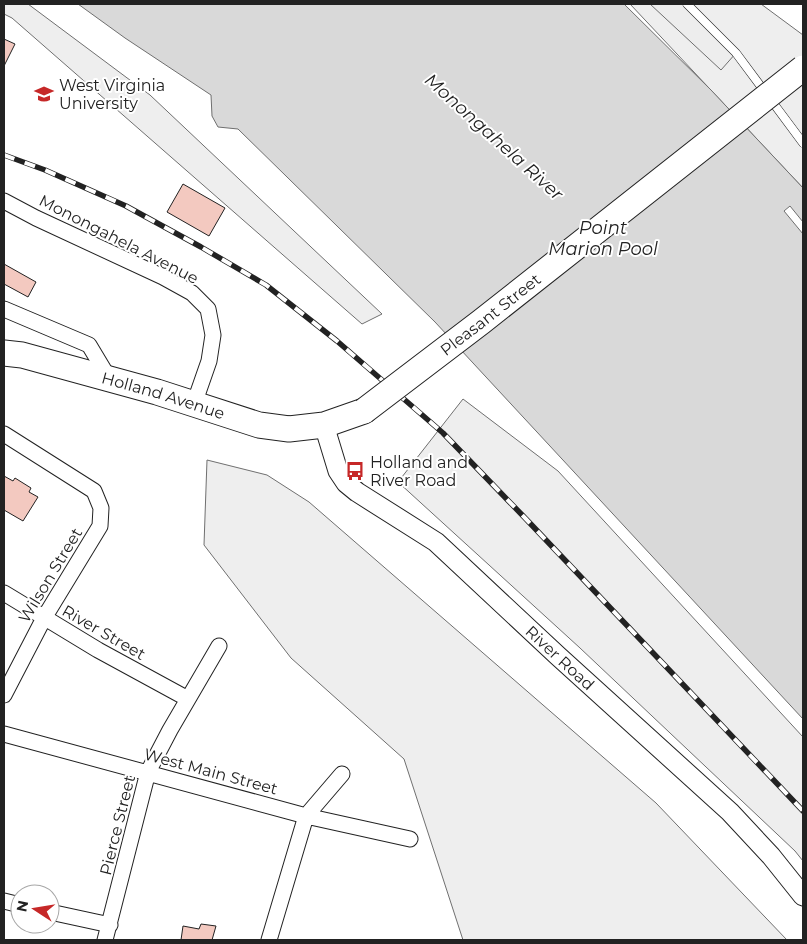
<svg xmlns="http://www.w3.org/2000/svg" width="807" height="944" font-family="Montserrat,sans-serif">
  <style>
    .green { fill: #eee; stroke: #6f6f6f }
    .parking { fill: #ededed; stroke: #6f6f6f }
    .water { fill: #d9d9d9; stroke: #6f6f6f }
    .pier { fill: #fff; stroke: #6f6f6f }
    .building { fill: #f3c9c0; stroke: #222 }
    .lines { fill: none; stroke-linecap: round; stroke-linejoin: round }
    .service-casing { stroke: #222; stroke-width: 9 }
    .minor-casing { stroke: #222; stroke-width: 17 }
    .tertiary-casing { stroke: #222; stroke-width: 21 }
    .primary-casing { stroke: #222; stroke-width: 27 }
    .service { stroke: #fff; stroke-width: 8 }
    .minor { stroke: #fff; stroke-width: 15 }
    .tertiary { stroke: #fff; stroke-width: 19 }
    .primary { stroke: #fff; stroke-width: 25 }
    .rail-casing { stroke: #222; stroke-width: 5.5 }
    .rail { stroke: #fff; stroke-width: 4; stroke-dasharray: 11; stroke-linecap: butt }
    .primary-bridge-casing { stroke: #222; stroke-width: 27; stroke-linecap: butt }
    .primary-bridge { stroke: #fff; stroke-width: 25 }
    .labels { text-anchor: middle; stroke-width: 4; stroke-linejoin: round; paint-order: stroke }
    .poi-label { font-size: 16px; fill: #222; stroke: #fff; text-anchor: start }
    .street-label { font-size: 16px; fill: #222; stroke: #fff }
    .water-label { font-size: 18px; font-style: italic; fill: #222; stroke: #fff }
  </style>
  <rect width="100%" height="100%" fill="#fff"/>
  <path class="green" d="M4,4H28L150,95L382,314L362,324L12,18L4,14Z
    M630,4H761L803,35V188Z
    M463,399L558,471L803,737V861L795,851L580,648L398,482Z
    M207,460L267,475L309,502L656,803L787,940H463L404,759L291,658L204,545Z"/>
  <path class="parking" d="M650,4H687L736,53L721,70Z"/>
  <path class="water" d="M78,4H624L711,90L803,188V719L435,322L238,129L218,127L212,116L211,95L125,38Z"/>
  <path class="pier" d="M790,206L803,222V234L784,211Z"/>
  <path class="building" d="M4,39L15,44L4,66Z
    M183,184L225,208L209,236L167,212Z
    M4,264L36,282L28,297L4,284Z
    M4,476L13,481L15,478L31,488L29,492L38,497L23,521L4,510Z
    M201,924L216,926L212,940H181L183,926L199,929Z"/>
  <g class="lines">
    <g class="service-casing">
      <path id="service" d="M687,4L736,53L803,143"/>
    </g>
    <g class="minor-casing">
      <path id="minor" d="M4,201L36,218L163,277L192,293L208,309L213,335L209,361L194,404
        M4,309L89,345L110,380
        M4,434L94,491L101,508L100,526L44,618L4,695
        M4,593L98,650L188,699
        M4,734L306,816L410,839
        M4,901L20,905
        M50,912L110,925
        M105,940L148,772L170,730L219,646
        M269,940L306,816L342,774"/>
    </g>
    <g class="tertiary-casing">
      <g id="tertiary">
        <path id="s1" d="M324,425L338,471L346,483L357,492L436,542L451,556L558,656L730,812L771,856L803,896"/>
      </g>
    </g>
    <g class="primary-casing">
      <g id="primary">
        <path id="s2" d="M4,353L22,355L157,392L259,425L289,429L324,425L364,411"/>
      </g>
    </g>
    <use href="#service" class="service"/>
    <use href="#minor" class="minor"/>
    <use href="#tertiary" class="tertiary"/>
    <use href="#primary" class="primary"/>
    <g class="rail-casing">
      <path id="rail" d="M4,155L45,170L126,206L201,247L266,285L337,341L443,433L526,519L803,811"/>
    </g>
    <use href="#rail" class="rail"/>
    <g class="primary-bridge-casing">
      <g id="primary-bridge">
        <path id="s3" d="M364,411L481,322L803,68"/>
      </g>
    </g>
    <use href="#primary-bridge" class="primary-bridge"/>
  </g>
  <defs>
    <g id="university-bare" transform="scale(1.5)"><path d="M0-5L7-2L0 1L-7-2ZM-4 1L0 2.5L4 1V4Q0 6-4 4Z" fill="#c62828" stroke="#fff" stroke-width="2.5" paint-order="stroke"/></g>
    <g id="bus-bare" transform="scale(1.5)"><path d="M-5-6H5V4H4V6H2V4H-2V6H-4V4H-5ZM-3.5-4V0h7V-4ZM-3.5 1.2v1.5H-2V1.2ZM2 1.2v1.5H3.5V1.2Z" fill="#c62828" stroke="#fff" stroke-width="2.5" paint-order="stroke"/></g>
  </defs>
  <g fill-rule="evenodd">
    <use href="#university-bare" x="44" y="94"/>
    <use href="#bus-bare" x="355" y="471"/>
  </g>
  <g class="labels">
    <g class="poi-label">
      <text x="59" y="91">West Virginia<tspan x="59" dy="18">University</tspan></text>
      <text x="370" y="468">Holland and<tspan x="370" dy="18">River Road</tspan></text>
    </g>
    <g class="street-label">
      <text transform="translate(119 239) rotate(27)" y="6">Monongahela Avenue</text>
      <text dy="6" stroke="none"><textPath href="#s3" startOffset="159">Pleasant Street</textPath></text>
      <text dy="6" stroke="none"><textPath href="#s2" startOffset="165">Holland Avenue</textPath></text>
      <text transform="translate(50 575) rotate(-59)" y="6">Wilson Street</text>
      <text transform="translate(104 632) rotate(30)" y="6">River Street</text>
      <text dy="6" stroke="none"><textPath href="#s1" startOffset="340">River Road</textPath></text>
      <text transform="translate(211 771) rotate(15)" y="6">West Main Street</text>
      <text transform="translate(117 825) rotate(-76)" y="6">Pierce Street</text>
    </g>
    <g class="water-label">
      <text transform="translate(494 137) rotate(42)" y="6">Monongahela River</text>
      <text x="603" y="234">Point<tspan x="603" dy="21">Marion Pool</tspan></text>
    </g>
  </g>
  <rect width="807" height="944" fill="none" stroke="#222222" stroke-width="10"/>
  <g transform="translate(35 909) rotate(282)"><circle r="24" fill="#ffffff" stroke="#a7a7a7"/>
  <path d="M0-4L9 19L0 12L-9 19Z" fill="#c62828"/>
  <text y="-8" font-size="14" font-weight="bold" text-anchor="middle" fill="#222222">N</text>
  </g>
</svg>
